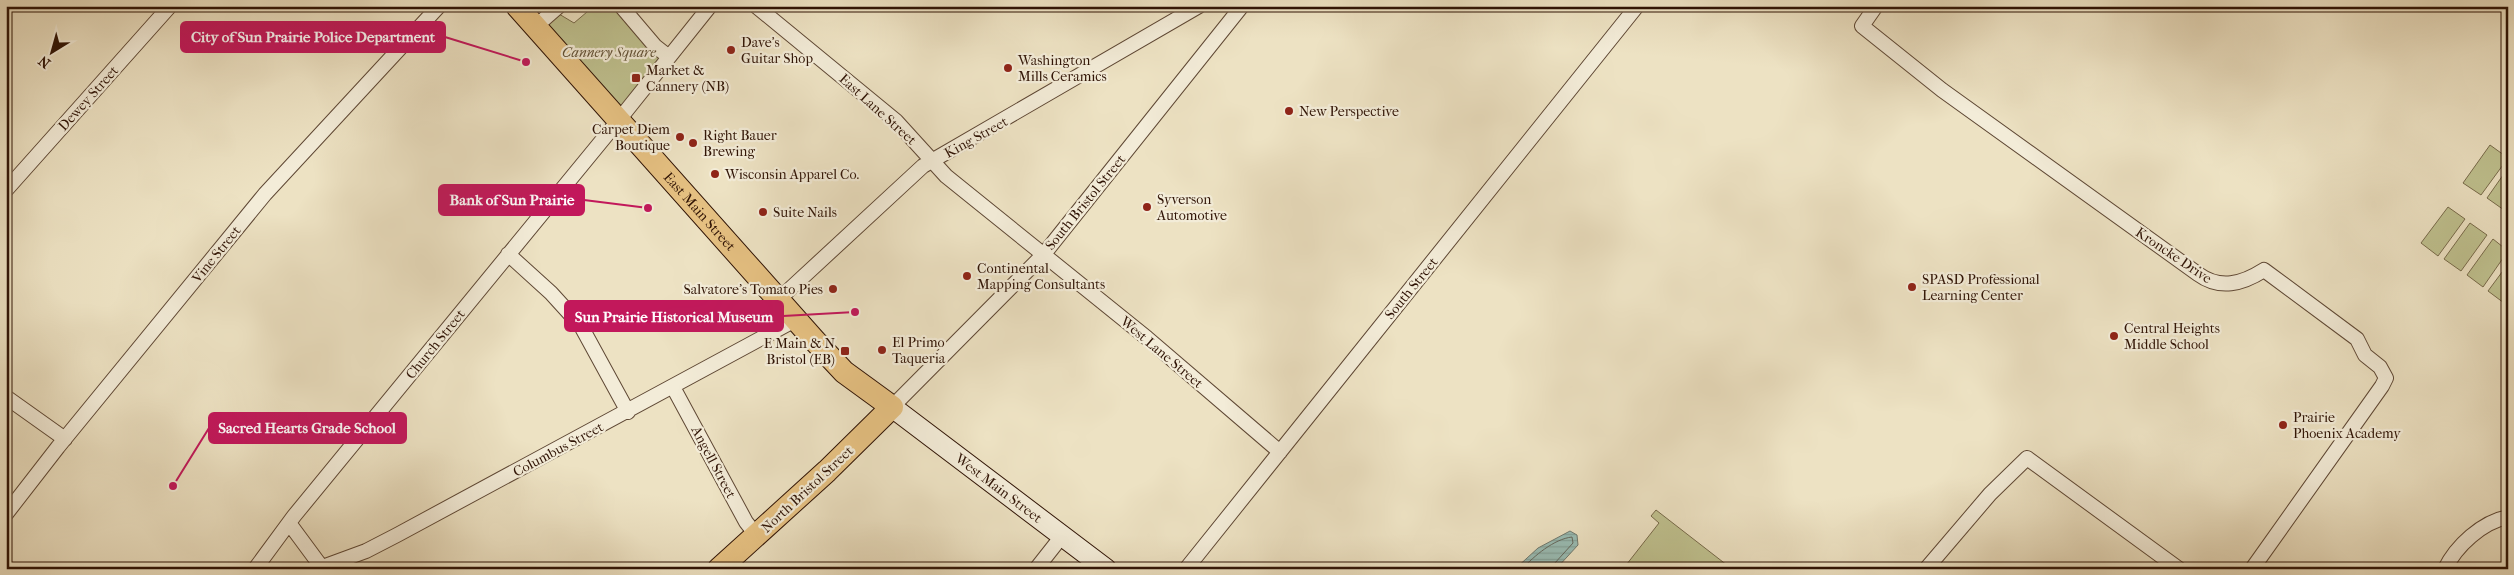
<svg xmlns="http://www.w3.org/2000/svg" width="2514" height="575" font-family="'IM FELL French Canon',serif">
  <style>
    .park { fill: #bfc18f; stroke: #776a4a }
    .water { fill: url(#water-rules); stroke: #6f796f }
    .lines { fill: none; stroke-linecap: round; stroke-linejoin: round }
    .shore { stroke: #64685d; stroke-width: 1 }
    .street-casing { stroke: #5e4734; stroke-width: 16 }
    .secondary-casing { stroke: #2f1305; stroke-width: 22 }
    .primary-casing { stroke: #2f1305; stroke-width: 24 }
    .street { stroke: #f3ecd8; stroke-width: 14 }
    .secondary { stroke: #f3ecd8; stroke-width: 20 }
    .primary { stroke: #e6c182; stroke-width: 22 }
    .poi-dot { fill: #8f2418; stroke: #f3ecd8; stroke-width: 2 }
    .labels { text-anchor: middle; stroke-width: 4.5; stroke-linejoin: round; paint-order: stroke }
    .poi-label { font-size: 14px; fill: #2f1305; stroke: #f3ecd8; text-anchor: start }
    .park-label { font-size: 14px; font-style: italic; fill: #615035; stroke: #f3ecd8 }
    .street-label { font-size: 14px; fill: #2f1305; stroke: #f3ecd8 }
    .leader { fill: none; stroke: #c2185b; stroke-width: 2 }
    .callout-dot { fill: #c2185b; stroke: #f3ecd8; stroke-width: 2 }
    .callout { fill: #c2185b; stroke: #c2185b; stroke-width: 2 }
    .callout-label { font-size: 15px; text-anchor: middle; font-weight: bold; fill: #fff }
  </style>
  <defs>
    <pattern id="water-rules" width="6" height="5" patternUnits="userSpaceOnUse" patternTransform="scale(1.25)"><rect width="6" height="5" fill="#99bdb5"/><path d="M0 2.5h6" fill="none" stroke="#84a29a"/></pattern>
  </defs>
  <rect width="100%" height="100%" fill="#ede2c3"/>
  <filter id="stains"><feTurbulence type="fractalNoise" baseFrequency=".004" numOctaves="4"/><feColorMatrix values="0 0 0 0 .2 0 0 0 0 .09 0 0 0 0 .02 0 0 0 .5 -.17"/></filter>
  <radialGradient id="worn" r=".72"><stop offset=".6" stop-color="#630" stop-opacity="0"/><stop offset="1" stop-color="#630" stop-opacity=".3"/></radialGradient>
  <path class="park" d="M594,6H621L669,57L618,121L535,27L554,11L574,23Z
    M2490,145L2508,158L2481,195L2463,183Z
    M2508,168V204L2504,210L2487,198Z
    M2448,207L2465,219L2438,256L2421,243Z
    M2470,223L2487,235L2461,271L2444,259Z
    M2493,239L2508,251L2483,287L2467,275Z
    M2508,264V298L2504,303L2488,291Z
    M1656,510L1732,569H1623L1659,523L1651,516Z"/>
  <path class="water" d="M1570,531L1577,535L1578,545L1556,569H1515L1538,548Z"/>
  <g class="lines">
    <path class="shore" d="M1522,569C1534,556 1554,539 1572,537L1573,543L1554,564L1553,569"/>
    <g class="street-casing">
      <path id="street" d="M621,6L655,46L669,57
        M756,6L896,121L946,176L1147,338L1280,452
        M1876,6L1862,26L1942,90L2198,274C2220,290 2242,284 2264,270L2357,339L2365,355L2380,367L2386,378L2382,386L2252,569
        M535,27L559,6
        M6,190L170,6
        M508,254L551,293L581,326L628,412
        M777,301L923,166L1199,6
        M673,387L746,522L757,536
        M6,397L65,439
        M892,407L1044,254L1242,6
        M6,514L58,447L265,194L439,6
        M289,523L323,569
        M255,569L294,516L618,121L710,6
        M317,569L366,551L397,535L795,320
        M1036,569L1062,536
        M1186,569L1637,6
        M1926,569L1990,494L2027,458L2179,569
        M2445,569C2456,546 2482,522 2508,517"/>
    </g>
    <g class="secondary-casing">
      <g id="secondary">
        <path id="s1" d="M892,407L1106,569"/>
      </g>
    </g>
    <g class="primary-casing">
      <g id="primary">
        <path id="s2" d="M517,6L815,341L844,372L892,407L827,471L719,569"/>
      </g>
    </g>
    <use href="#street" class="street"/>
    <use href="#secondary" class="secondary"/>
    <use href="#primary" class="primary"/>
  </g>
  <g class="poi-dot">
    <circle cx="731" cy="50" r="5"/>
    <circle cx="1008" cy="68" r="5"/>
    <rect x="631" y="73" width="10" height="10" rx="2.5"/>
    <circle cx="1289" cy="111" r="5"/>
    <circle cx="680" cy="137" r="5"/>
    <circle cx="693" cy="143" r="5"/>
    <circle cx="715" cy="174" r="5"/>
    <circle cx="1147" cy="207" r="5"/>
    <circle cx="763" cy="212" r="5"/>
    <circle cx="967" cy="276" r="5"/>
    <circle cx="1912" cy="287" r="5"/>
    <circle cx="833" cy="289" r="5"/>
    <circle cx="2114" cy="336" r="5"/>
    <circle cx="882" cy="350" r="5"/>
    <rect x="840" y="346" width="10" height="10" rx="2.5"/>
    <circle cx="2283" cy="425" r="5"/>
  </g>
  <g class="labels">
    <g class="poi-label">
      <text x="741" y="47">Dave's<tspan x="741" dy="16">Guitar Shop</tspan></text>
      <text x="1018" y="65">Washington<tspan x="1018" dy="16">Mills Ceramics</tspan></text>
      <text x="646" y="75">Market &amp;<tspan x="646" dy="16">Cannery (NB)</tspan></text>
      <text x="1299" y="116">New Perspective</text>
      <text x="670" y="134" text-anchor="end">Carpet Diem<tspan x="670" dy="16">Boutique</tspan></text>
      <text x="703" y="140">Right Bauer<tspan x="703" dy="16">Brewing</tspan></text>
      <text x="725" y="179">Wisconsin Apparel Co.</text>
      <text x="1157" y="204">Syverson<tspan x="1157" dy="16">Automotive</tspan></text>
      <text x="773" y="217">Suite Nails</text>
      <text x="977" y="273">Continental<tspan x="977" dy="16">Mapping Consultants</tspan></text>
      <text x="1922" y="284">SPASD Professional<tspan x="1922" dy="16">Learning Center</tspan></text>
      <text x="823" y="294" text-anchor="end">Salvatore's Tomato Pies</text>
      <text x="2124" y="333">Central Heights<tspan x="2124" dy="16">Middle School</tspan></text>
      <text x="892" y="347">El Primo<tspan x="892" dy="16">Taqueria</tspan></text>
      <text x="835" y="348" text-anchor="end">E Main &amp; N<tspan x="835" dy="16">Bristol (EB)</tspan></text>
      <text x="2293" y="422">Prairie<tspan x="2293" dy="16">Phoenix Academy</tspan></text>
    </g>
    <g class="park-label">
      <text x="609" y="57">Cannery Square</text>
    </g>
    <g class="street-label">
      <text transform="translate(88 98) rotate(-48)" y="5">Dewey Street</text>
      <text transform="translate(878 109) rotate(42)" y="5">East Lane Street</text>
      <text transform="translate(976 137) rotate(-29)" y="5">King Street</text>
      <text transform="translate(1085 202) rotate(-51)" y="5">South Bristol Street</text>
      <text dy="5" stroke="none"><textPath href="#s2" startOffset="275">East Main Street</textPath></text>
      <text transform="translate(216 254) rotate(-51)" y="5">Vine Street</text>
      <text transform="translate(2174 255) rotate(34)" y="5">Kroncke Drive</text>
      <text transform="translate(1411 288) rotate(-51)" y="5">South Street</text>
      <text transform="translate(435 344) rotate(-51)" y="5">Church Street</text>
      <text transform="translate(1162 352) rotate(40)" y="5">West Lane Street</text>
      <text transform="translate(558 449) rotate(-28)" y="5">Columbus Street</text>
      <text transform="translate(714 462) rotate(62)" y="5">Angell Street</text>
      <text dy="5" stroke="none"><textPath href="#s1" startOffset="134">West Main Street</textPath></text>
      <text transform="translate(807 489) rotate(-43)" y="5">North Bristol Street</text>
    </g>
  </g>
  <path class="leader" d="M526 62L445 37M648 208L584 200M855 312L783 316M173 486L209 428"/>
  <g class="callout-dot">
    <circle cx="526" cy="62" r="5"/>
    <circle cx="648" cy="208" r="5"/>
    <circle cx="855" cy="312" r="5"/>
    <circle cx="173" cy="486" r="5"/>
  </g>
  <g class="callout">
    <rect x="181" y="22" width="264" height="30" rx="5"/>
    <rect x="439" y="185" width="145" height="30" rx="5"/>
    <rect x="565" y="301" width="218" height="30" rx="5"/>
    <rect x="209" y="413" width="197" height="30" rx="5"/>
  </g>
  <g class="callout-label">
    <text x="313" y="42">City of Sun Prairie Police Department</text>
    <text x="512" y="205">Bank of Sun Prairie</text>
    <text x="674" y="322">Sun Prairie Historical Museum</text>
    <text x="307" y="433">Sacred Hearts Grade School</text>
  </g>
  <rect width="2514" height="575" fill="none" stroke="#ede2c3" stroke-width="25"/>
  <rect x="8" y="8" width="2499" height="560" fill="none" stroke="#2f1305" stroke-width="2.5"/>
  <rect x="12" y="12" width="2489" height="550" fill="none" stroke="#2f1305"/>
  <g transform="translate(52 52) rotate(217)" stroke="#f3ecd8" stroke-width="4" paint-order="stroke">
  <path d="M0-4L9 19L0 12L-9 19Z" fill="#2f1305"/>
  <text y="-8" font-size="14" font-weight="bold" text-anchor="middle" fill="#2f1305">N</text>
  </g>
  <rect width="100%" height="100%" filter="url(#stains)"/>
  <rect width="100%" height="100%" fill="url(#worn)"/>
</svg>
